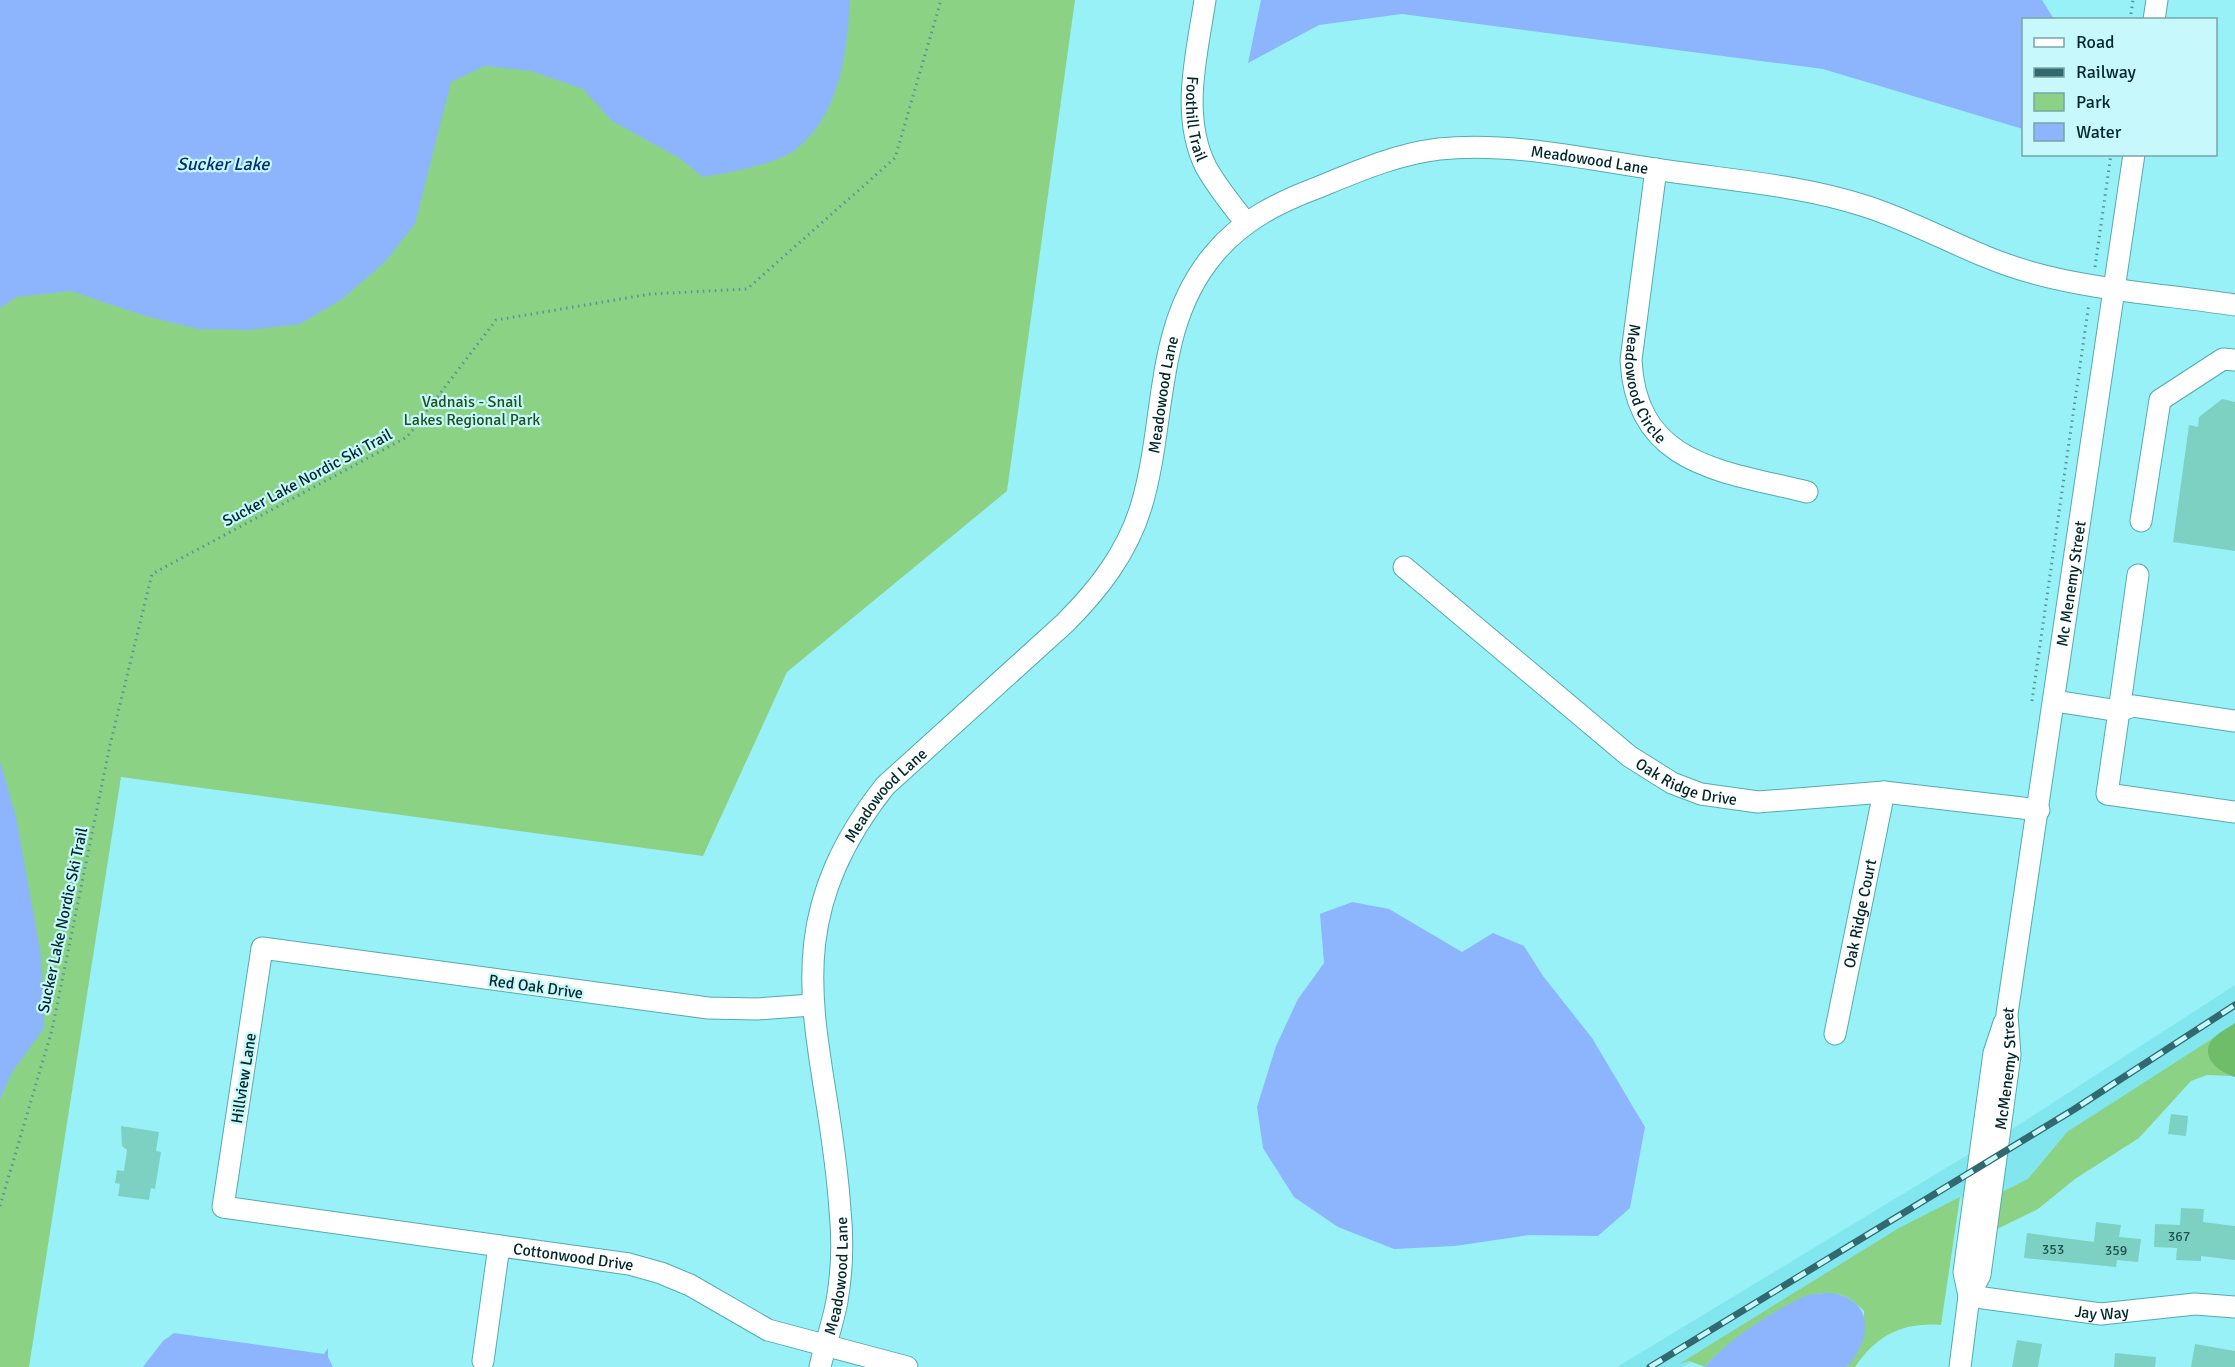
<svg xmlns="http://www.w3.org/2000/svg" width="2235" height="1367" font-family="Signika,sans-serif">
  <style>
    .built { fill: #81e6ee }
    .green { fill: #8cd285 }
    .forest { fill: #6fbd68 }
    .water { fill: #8db5fd }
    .building { fill: #7dd1c3 }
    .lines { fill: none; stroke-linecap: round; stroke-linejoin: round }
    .minor-casing { stroke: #53abb2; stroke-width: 23 }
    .path { stroke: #54969b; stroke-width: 3; stroke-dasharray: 1.5 4.5; stroke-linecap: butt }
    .minor { stroke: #fff; stroke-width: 21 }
    .rail-casing { stroke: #32696e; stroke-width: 7 }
    .rail { stroke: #c6f8fc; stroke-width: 4.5; stroke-dasharray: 14; stroke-linecap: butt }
    .labels { text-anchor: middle; stroke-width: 4.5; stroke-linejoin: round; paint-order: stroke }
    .number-label { font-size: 14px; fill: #1f5251 }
    .street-label { font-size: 16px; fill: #00282b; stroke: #c6f8fc }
    .park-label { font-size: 16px; fill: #1e521a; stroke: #c6f8fc }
    .water-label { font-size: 18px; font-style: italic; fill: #062c78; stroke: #c6f8fc }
  </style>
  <rect width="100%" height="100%" fill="#99f1f8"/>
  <path class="built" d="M2235,985V1024L2060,1173L1996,1208L2006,1133Z
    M1974,1151L1968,1194L1697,1359L1683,1367H1617Z"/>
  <path class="green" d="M0,0H1075L1007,491L787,672L703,856L121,777L29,1367H0Z
    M2218,1035C2200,1049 2214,1069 2231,1076L2207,1075L2191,1081L2139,1138L2075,1179L2038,1209L1993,1231L1998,1194L2028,1179L2067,1132Z
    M1960,1197L1941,1325C1903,1322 1877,1335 1855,1367H1847L1864,1332V1311C1851,1298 1841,1292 1823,1293C1795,1294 1721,1345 1705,1367L1689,1361L1679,1364L1899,1228Z"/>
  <path class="forest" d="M2235,1023V1077C2221,1073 2200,1059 2211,1041C2216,1034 2228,1028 2235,1023Z"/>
  <path class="water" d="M0,0H850C847,52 841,110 799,147C780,164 728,173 703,177L679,158L612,121L583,89L531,71L485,66L451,82L415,224L385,262L341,300L300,324L249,330L198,329L145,316L70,291L17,297L0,308Z
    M1261,0H2042L2054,19L2024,20L2023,129L1823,69L1402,14L1319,25L1248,63Z
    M0,761L16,817L41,955L44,1028L11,1074L0,1100Z
    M1352,902L1389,909L1462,952L1493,933L1524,946L1543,976L1592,1038L1645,1127L1630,1208L1598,1236L1529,1235L1455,1246L1394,1249L1338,1227L1294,1197L1263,1148L1257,1107L1276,1046L1298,999L1324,963L1320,914Z
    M1833,1293C1876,1302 1871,1339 1847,1367H1705C1723,1343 1773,1311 1801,1298C1811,1293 1822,1293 1833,1293Z
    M174,1333L324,1354L328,1348V1357L333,1367H143L163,1341Z"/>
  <path class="building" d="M2222,399L2235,402V551L2173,542L2189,425L2198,427L2199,417Z
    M2171,1114L2188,1116L2186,1136L2168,1134Z
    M121,1126L159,1132L156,1151L161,1152L155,1189L151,1188L149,1200L118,1196L120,1184L115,1183L117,1170L124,1171L127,1150L122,1146Z
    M2181,1208L2204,1209L2203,1222L2235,1226V1260L2201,1256V1261L2176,1260L2177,1248L2154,1247L2155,1224L2180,1225Z
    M2096,1222L2121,1225L2119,1237L2141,1239L2138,1262L2117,1260L2116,1267L2024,1258L2027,1233L2094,1242Z
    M2017,1340L2042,1344L2038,1367H2012Z
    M2195,1344L2235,1351V1367H2191Z
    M2115,1353L2156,1357L2155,1367H2114Z"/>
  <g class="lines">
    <g class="minor-casing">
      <g id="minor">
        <path id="s1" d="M1205,0C1197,54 1180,115 1206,167C1217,187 1232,205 1246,223"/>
        <path d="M2154,20L2157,0"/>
        <path id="s2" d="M1656,169L1631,360C1636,466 1723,471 1807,492"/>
        <path d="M2141,521L2160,400L2223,359L2235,360"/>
        <path id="s3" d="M1404,567L1629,756L1672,783L1701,794L1758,802L1884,792L2039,810"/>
        <path d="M2138,575L2119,711L2133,706L2235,721"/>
        <path d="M2055,701L2119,711L2107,794L2235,812"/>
        <path id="s4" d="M812,1005L757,1009L708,1008L262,948L223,1207L629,1264L661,1273L690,1285L768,1330L907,1367"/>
        <path id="s5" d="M1835,1034L1884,792"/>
        <path id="s6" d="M1969,1296L1980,1275L2010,1055L2007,1014L2134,154"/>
        <path id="s7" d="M1969,1296L2101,1314L2195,1304L2235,1307"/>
        <path d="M483,1361L499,1246"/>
        <path id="s8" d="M820,1367C825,1345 833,1323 837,1301C842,1272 843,1240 840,1210C829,1040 764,940 885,786L1065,623C1098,590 1127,553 1141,507C1167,421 1153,326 1214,254C1242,220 1279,202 1319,187C1358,171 1397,154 1439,149C1515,141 1600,162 1675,172C1738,181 1804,186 1865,206C1922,224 1972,256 2030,272C2092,290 2170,295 2235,305"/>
        <path d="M1960,1367L1969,1296L1964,1272L1994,1053L2004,1023"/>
      </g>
    </g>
    <path class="path" d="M2130,20L2133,0
      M2095,267L2111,154
      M2032,701L2089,303
      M0,1206L52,1030L110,745L152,574L407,437L496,320L650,294L747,289L895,158L941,0"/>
    <use href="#minor" class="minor"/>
    <g class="rail-casing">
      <path id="rail" d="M1650,1367L2073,1110L2235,1005"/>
    </g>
    <use href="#rail" class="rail"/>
  </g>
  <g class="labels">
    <g class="number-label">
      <text x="2179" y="1241">367</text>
      <text x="2053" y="1254">353</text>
      <text x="2116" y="1255">359</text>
    </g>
    <g class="street-label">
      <text dy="6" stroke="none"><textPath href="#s1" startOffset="120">Foothill Trail</textPath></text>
      <text dy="6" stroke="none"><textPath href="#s8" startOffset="1656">Meadowood Lane</textPath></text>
      <text dy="6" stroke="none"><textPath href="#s2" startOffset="219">Meadowood Circle</textPath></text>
      <text dy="6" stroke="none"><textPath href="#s8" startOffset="1100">Meadowood Lane</textPath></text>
      <text transform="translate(307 477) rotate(-28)" y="6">Sucker Lake Nordic Ski Trail</text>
      <text dy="6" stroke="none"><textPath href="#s6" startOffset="722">Mc Menemy Street</textPath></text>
      <text dy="6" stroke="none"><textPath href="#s3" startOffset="358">Oak Ridge Drive</textPath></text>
      <text dy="6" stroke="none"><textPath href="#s8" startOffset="596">Meadowood Lane</textPath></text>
      <text dy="6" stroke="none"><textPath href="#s5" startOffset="123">Oak Ridge Court</textPath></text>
      <text transform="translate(62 920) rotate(-78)" y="6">Sucker Lake Nordic Ski Trail</text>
      <text transform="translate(536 986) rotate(8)" y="6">Red Oak Drive</text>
      <text transform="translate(243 1078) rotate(-81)" y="6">Hillview Lane</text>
      <text dy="6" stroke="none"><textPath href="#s6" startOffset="232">McMenemy Street</textPath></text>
      <text dy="6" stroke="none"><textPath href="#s4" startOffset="1170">Cottonwood Drive</textPath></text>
      <text dy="6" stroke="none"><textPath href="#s8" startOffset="93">Meadowood Lane</textPath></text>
      <text dy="6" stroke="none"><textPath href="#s7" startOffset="134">Jay Way</textPath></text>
    </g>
    <g class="park-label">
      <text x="472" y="407">Vadnais - Snail<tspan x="472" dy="18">Lakes Regional Park</tspan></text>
    </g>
    <g class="water-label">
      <text x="223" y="170">Sucker Lake</text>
    </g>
  </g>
  <rect x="2022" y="18" width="195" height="138" fill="#c6f8fc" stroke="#77a5a8" stroke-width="1.5"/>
  <rect x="2034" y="38" width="30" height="9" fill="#ffffff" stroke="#77a5a8" stroke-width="1.5"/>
  <text x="2076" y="48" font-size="18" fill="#00282b">Road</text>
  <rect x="2034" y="68" width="30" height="9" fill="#32696e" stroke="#77a5a8" stroke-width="1.5"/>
  <text x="2076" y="78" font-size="18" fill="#00282b">Railway</text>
  <rect x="2034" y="93" width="30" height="18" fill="#8cd285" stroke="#77a5a8" stroke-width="1.5"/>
  <text x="2076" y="108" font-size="18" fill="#00282b">Park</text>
  <rect x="2034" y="123" width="30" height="18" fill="#8db5fd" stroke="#77a5a8" stroke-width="1.5"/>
  <text x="2076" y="138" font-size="18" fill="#00282b">Water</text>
</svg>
